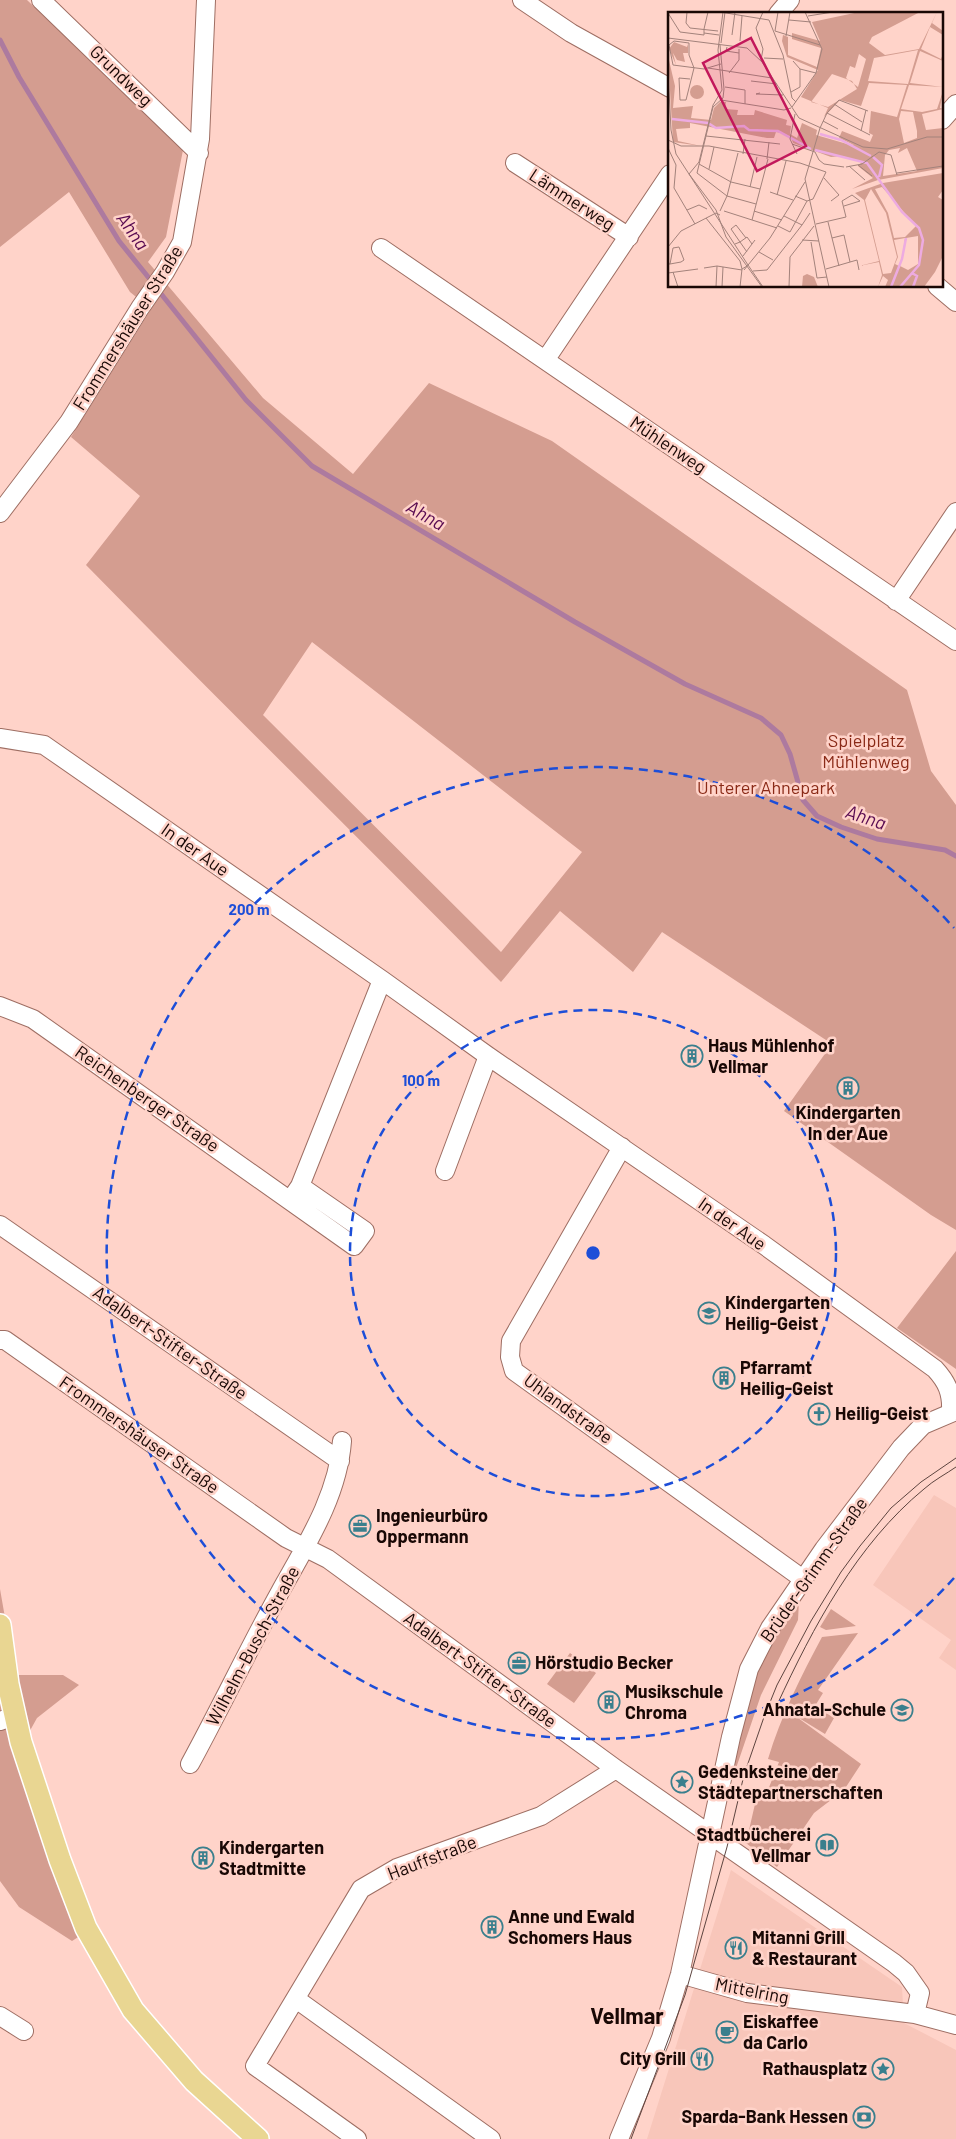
<svg xmlns="http://www.w3.org/2000/svg" width="956" height="2139" font-family="Barlow,sans-serif">
  <style>
    .built { fill: #f8c6ba }
    .green { fill: #d49d90; fill-rule: evenodd }
    .lines { fill: none; stroke-linecap: round; stroke-linejoin: round }
    .stream { stroke: #ad7a9f; stroke-width: 5 }
    .minor-casing { stroke: #9e6e63; stroke-width: 20 }
    .major-casing { stroke: #fff; stroke-width: 24 }
    .minor { stroke: #fff; stroke-width: 18 }
    .major { stroke: #e9d692; stroke-width: 21 }
    .tram { stroke: #5d443f; stroke-width: 1 }
    .ring { fill: none; stroke: #1d4ed8; stroke-width: 2.5; stroke-dasharray: 9 6 }
    .labels { text-anchor: middle; stroke-width: 5; stroke-linejoin: round; paint-order: stroke }
    .street-label { font-size: 18px; fill: #190805; stroke: #ffd3c9 }
    .park-label { font-size: 18px; fill: #8a2a17; stroke: #ffd3c9 }
    .poi-label { font-size: 18px; font-weight: bold; fill: #190805; stroke: #ffd3c9; text-anchor: start }
    .water-label { font-size: 19px; font-style: italic; fill: #590b51; stroke: #ffd3c9 }
    .district-label { font-size: 22px; font-weight: bold; fill: #190805; stroke: #ffd3c9 }
    .inset-river { fill: none; stroke: #edabe1; stroke-width: 2.5 }
    .inset-road { fill: none; stroke: #a3827b; stroke-width: 1 }
    .view { fill: #c2185b; fill-opacity: 0.15; stroke: #c2185b; stroke-width: 2.5 }
    .inset-edge { fill: none; stroke: #190805; stroke-width: 2.5 }
    .centre { fill: #1d4ed8; stroke: #ffd3c9; stroke-width: 2.5 }
    .ring-label { font-size: 15px; text-anchor: middle; font-weight: bold; fill: #1d4ed8; stroke: #ffd3c9; stroke-width: 5; stroke-linejoin: round; paint-order: stroke }
  </style>
  <rect width="100%" height="100%" fill="#ffd3c9"/>
  <path class="built" d="M934,1495L956,1508V1670L939,1658L951,1640L873,1585Z
    M731,1870L902,1987L904,2023L956,2050V2139H647Z"/>
  <path class="green" d="M0,0H27L183,150L166,237L148,262L263,398L353,474L429,383L552,441L907,690L931,771L956,805V1230L931,1215L784,1111L832,1044L662,932L633,972L560,911L501,982C363,842 223,705 86,565L140,496L71,437L151,309L130,292L69,192L0,247ZM312,642L582,852L501,952L263,715Z
    M956,1251V1369L897,1328Z
    M0,1589L15,1675H63L79,1685L37,1718L27,1736L94,1927L72,1941L19,1907L0,1881Z
    M799,1601L798,1620L761,1695L733,1777H731L752,1682L774,1636Z
    M831,1609L856,1626L826,1630L820,1627Z
    M858,1633L818,1690L823,1693L815,1706L834,1718L825,1734L794,1715L861,1764L844,1790L814,1813L777,1867L746,1843L758,1791L766,1795L779,1762L768,1759C781,1716 801,1676 822,1637Z
    M570,1653L596,1673L574,1703L547,1684Z"/>
  <g class="lines">
    <path class="stream" d="M0,40L19,77L119,241L153,283
      M158,290L246,400L312,466L575,622L685,684L761,718L781,735L790,754L803,800L817,816L841,827L877,839L945,850L956,856"/>
    <g class="minor-casing">
      <path id="minor" d="M41,0L199,153
        M522,0L571,33L670,88
        M778,14L790,0
        M942,120L956,104
        M515,163L629,237
        M381,248L956,641
        M937,286L956,302
        M546,359L670,174
        M0,513L69,422L140,308L165,272L182,242L200,139L206,0
        M896,601L956,512
        M0,738L44,745L382,980L488,1056L764,1245L935,1369C947,1382 952,1393 951,1412
        M0,1006L33,1019L354,1246L365,1231L300,1186L291,1199
        M622,1147L511,1341L510,1357L514,1371L803,1579
        M445,1171L488,1056
        M300,1186L382,980
        M0,1225L340,1461
        M0,1340H5L286,1538L328,1559L616,1769L894,1963L906,1973L920,1993L915,2014
        M0,1721L14,1716
        M190,1764C221,1707 249,1648 280,1592C306,1545 338,1496 342,1441
        M680,1974L747,1993L915,2014L956,2025
        M296,1999L491,2139
        M0,2016L24,2031
        M357,2139L255,2066L361,1889L397,1868L541,1816L616,1769
        M619,2139L661,2038L680,1974L731,1737L749,1669L770,1628L824,1549L901,1448L923,1425L956,1411"/>
    </g>
    <g class="major-casing">
      <path id="major" d="M0,1625L8,1684L21,1742L60,1860L86,1928L133,2010L194,2081L258,2139"/>
    </g>
    <use href="#minor" class="minor"/>
    <use href="#major" class="major"/>
    <path class="tram" d="M777,1705C813,1627 857,1544 924,1489C934,1480 946,1474 956,1467
      M631,2139L685,1995L727,1847L744,1775L764,1717L777,1685L811,1621L841,1572L860,1546L891,1508L921,1482L956,1458"/>
  </g>
  <g class="ring">
    <circle cx="593" cy="1253" r="243"/>
    <path d="M954 1578A486 486 0 1 1 954 928"/>
  </g>
  <defs>
    <g id="building-ring" transform="scale(1.125)"><circle r="9.5" fill="#ffd3c9" stroke="#3a7f8d" stroke-width="1.5"/><path d="M-4-6H4V6H1V3H-1V6H-4ZM-2.5-4.3h1.7v1.8h-1.7ZM.8-4.3h1.7v1.8H.8ZM-2.5-1h1.7V.8h-1.7ZM.8-1h1.7V.8H.8Z" fill="#3a7f8d"/></g>
    <g id="school-ring" transform="scale(1.125)"><circle r="9.5" fill="#ffd3c9" stroke="#3a7f8d" stroke-width="1.5"/><path d="M0-5L7-2L0 1L-7-2ZM-4 1L0 2.5L4 1V4Q0 6-4 4Z" fill="#3a7f8d"/></g>
    <g id="church-ring" transform="scale(1.125)"><circle r="9.5" fill="#ffd3c9" stroke="#3a7f8d" stroke-width="1.5"/><path d="M-1.2-6h2.4v3.5h3.3v2.4h-3.3V6h-2.4V-.1h-3.3v-2.4h3.3Z" fill="#3a7f8d"/></g>
    <g id="office-ring" transform="scale(1.125)"><circle r="9.5" fill="#ffd3c9" stroke="#3a7f8d" stroke-width="1.5"/><path d="M-6-3h4V-5.5h4V-3h4V5H-6ZM-1-4.5V-3h2v-1.5ZM-6 0V1H6V0Z" fill="#3a7f8d"/></g>
    <g id="sight-ring" transform="scale(1.125)"><circle r="9.5" fill="#ffd3c9" stroke="#3a7f8d" stroke-width="1.5"/><path d="M0-6L1.8-2.2L6-1.7L2.9 1.2L3.7 5.4L0 3.3L-3.7 5.4L-2.9 1.2L-6-1.7L-1.8-2.2Z" fill="#3a7f8d"/></g>
    <g id="library-ring" transform="scale(1.125)"><circle r="9.5" fill="#ffd3c9" stroke="#3a7f8d" stroke-width="1.5"/><path d="M-6-4Q-3-5.5-.7-3.5V5Q-3 3-6 4ZM6-4Q3-5.5 .7-3.5V5Q3 3 6 4Z" fill="#3a7f8d"/></g>
    <g id="restaurant-ring" transform="scale(1.125)"><circle r="9.5" fill="#ffd3c9" stroke="#3a7f8d" stroke-width="1.5"/><path d="M-5-6h1v4h1v-4h1v4h1v-4h1v5L-1.5 .5V6h-2V.5L-5-1ZM5-6V6H3V1.5H1.5Q1.5-4 5-6Z" fill="#3a7f8d"/></g>
    <g id="cafe-ring" transform="scale(1.125)"><circle r="9.5" fill="#ffd3c9" stroke="#3a7f8d" stroke-width="1.5"/><path d="M-5.5-4.5H6V0H3Q3 3.5 0 3.5H-2.5Q-5.5 3.5-5.5 0ZM3-3.2v2h1.7v-2ZM-6 4.5H4V6H-6Z" fill="#3a7f8d"/></g>
    <g id="bank-ring" transform="scale(1.125)"><circle r="9.5" fill="#ffd3c9" stroke="#3a7f8d" stroke-width="1.5"/><path d="M-6-4H6V4H-6ZM0-2.3a2.3 2.3 0 1 0 0 4.6a2.3 2.3 0 1 0 0-4.6Z" fill="#3a7f8d"/></g>
  </defs>
  <g fill-rule="evenodd">
    <use href="#building-ring" x="692" y="1056"/>
    <use href="#building-ring" x="848" y="1088"/>
    <use href="#school-ring" x="709" y="1313"/>
    <use href="#building-ring" x="724" y="1378"/>
    <use href="#church-ring" x="819" y="1414"/>
    <use href="#office-ring" x="360" y="1526"/>
    <use href="#office-ring" x="519" y="1663"/>
    <use href="#building-ring" x="609" y="1702"/>
    <use href="#school-ring" x="902" y="1710"/>
    <use href="#sight-ring" x="682" y="1782"/>
    <use href="#library-ring" x="827" y="1845"/>
    <use href="#building-ring" x="203" y="1858"/>
    <use href="#building-ring" x="492" y="1927"/>
    <use href="#restaurant-ring" x="736" y="1948"/>
    <use href="#cafe-ring" x="727" y="2032"/>
    <use href="#restaurant-ring" x="702" y="2059"/>
    <use href="#sight-ring" x="883" y="2069"/>
    <use href="#bank-ring" x="864" y="2117"/>
  </g>
  <g class="labels">
    <g class="street-label">
      <text transform="translate(121 76) rotate(44)" y="6">Grundweg</text>
      <text transform="translate(572 200) rotate(33)" y="6">Lämmerweg</text>
      <text transform="translate(128 328) rotate(-58)" y="6">Frommershäuser Straße</text>
      <text transform="translate(668 445) rotate(34)" y="6">Mühlenweg</text>
      <text transform="translate(195 850) rotate(35)" y="6">In der Aue</text>
      <text transform="translate(147 1099) rotate(35)" y="6">Reichenberger Straße</text>
      <text transform="translate(732 1224) rotate(35)" y="6">In der Aue</text>
      <text transform="translate(170 1343) rotate(35)" y="6">Adalbert-Stifter-Straße</text>
      <text transform="translate(568 1409) rotate(36)" y="6">Uhlandstraße</text>
      <text transform="translate(139 1435) rotate(35)" y="6">Frommershäuser Straße</text>
      <text transform="translate(814 1570) rotate(-55)" y="6">Brüder-Grimm-Straße</text>
      <text transform="translate(253 1646) rotate(-62)" y="6">Wilhelm-Busch-Straße</text>
      <text transform="translate(480 1670) rotate(36)" y="6">Adalbert-Stifter-Straße</text>
      <text transform="translate(432 1858) rotate(-21)" y="6">Hauffstraße</text>
      <text transform="translate(752 1991) rotate(11)" y="6">Mittelring</text>
    </g>
    <g class="park-label">
      <text x="866" y="747">Spielplatz<tspan x="866" dy="21">Mühlenweg</tspan></text>
      <text x="766" y="794">Unterer Ahnepark</text>
    </g>
    <g class="poi-label">
      <text x="708" y="1052">Haus Mühlenhof<tspan x="708" dy="21">Vellmar</tspan></text>
      <text x="848" y="1119" text-anchor="middle">Kindergarten<tspan x="848" dy="21">In der Aue</tspan></text>
      <text x="725" y="1309">Kindergarten<tspan x="725" dy="21">Heilig-Geist</tspan></text>
      <text x="740" y="1374">Pfarramt<tspan x="740" dy="21">Heilig-Geist</tspan></text>
      <text x="835" y="1420">Heilig-Geist</text>
      <text x="376" y="1522">Ingenieurbüro<tspan x="376" dy="21">Oppermann</tspan></text>
      <text x="535" y="1669">Hörstudio Becker</text>
      <text x="625" y="1698">Musikschule<tspan x="625" dy="21">Chroma</tspan></text>
      <text x="886" y="1716" text-anchor="end">Ahnatal-Schule</text>
      <text x="698" y="1778">Gedenksteine der<tspan x="698" dy="21">Städtepartnerschaften</tspan></text>
      <text x="811" y="1841" text-anchor="end">Stadtbücherei<tspan x="811" dy="21">Vellmar</tspan></text>
      <text x="219" y="1854">Kindergarten<tspan x="219" dy="21">Stadtmitte</tspan></text>
      <text x="508" y="1923">Anne und Ewald<tspan x="508" dy="21">Schomers Haus</tspan></text>
      <text x="752" y="1944">Mitanni Grill<tspan x="752" dy="21">&amp; Restaurant</tspan></text>
      <text x="743" y="2028">Eiskaffee<tspan x="743" dy="21">da Carlo</tspan></text>
      <text x="686" y="2065" text-anchor="end">City Grill</text>
      <text x="867" y="2075" text-anchor="end">Rathausplatz</text>
      <text x="848" y="2123" text-anchor="end">Sparda-Bank Hessen</text>
    </g>
    <g class="water-label">
      <text transform="translate(133 231) rotate(55)" y="7">Ahna</text>
      <text transform="translate(426 515) rotate(30)" y="7">Ahna</text>
      <text transform="translate(866 817) rotate(19)" y="7">Ahna</text>
    </g>
    <g class="district-label">
      <text x="627" y="2024">Vellmar</text>
    </g>
  </g>
  <g transform="translate(668 12)">
    <rect width="275" height="275" fill="#ffd3c9"/>
    <path d="M191,0H252L204,25L201,31L217,43L251,37L269,0L264,11L275,19V23L262,15L253,37L273,47L275,42V49L252,39L242,71L275,75L241,73L233,97L254,100L269,97L275,79L272,96L275,97L254,102L258,118L275,116V156L210,168L184,177L205,166L190,154L194,150L174,144L163,145L125,131L123,125L114,121L108,120L106,126H99L22,111V116L8,117L10,129L33,134L5,130L0,44L7,74L5,96L25,94L23,106L43,108L46,96L52,90H58L57,97L70,98L69,103H86L87,98L119,108L118,113L123,114L122,122L129,126L134,111L149,118L148,123L179,132L186,133L171,126L174,119L202,130L205,123L201,121L203,99L229,105L239,73L201,71L193,94L172,88L156,105L160,96L133,85L150,58L119,45L114,29L115,23L120,25V43L149,55L153,36L124,27V21L152,29L144,10ZM250,38L240,72L200,69L206,46ZM191,42L198,47L190,75L178,66L182,54L187,56ZM164,62L184,69L189,77L160,95L143,90ZM233,99L245,100L249,119V126L236,131L231,107ZM232,136L230,141L239,136L249,159L215,164L217,143L221,138ZM6,30L19,35L20,32V41H15L17,50L9,48L5,41L8,53L1,37ZM22 80a7 7 0 1 1 14 0a7 7 0 1 1-14 0ZM275,161V178L270,185L275,188V244L267,260L256,275H217L220,268L215,264L210,275L214,263L211,250L191,254L211,249L196,188L187,181L215,171ZM214,175L248,214L237,225L226,226L220,201L207,177ZM203,177L218,201L229,245L223,261L215,262L197,188ZM250,224V252L240,258L232,254L238,226ZM237,226L234,247L231,254L227,252L230,245L226,228ZM139,262L146,265L150,275H134L135,264Z" fill="#d49d90" fill-rule="evenodd"/>
    <path class="inset-river" d="M4,107L40,111L48,116L76,114L81,118L110,119L143,137M152,122L173,128L203,144M147,138L199,151L234,200L251,216L255,228L251,253L232,275M205,145L214,153L211,165M244,261L249,264L245,275M223,275L234,247L238,226"/>
    <path class="inset-road" d="M19,0L18,11L22,16L50,19M52,0L101,8M55,0L50,38L54,78L45,93L31,150L21,162L48,198L58,225L94,275M110,0L107,19L152,33M0,1L12,20L36,23V17M140,4L165,0M101,8L115,43L124,86L128,90M121,8L143,10M36,17L40,0M36,21L51,23M64,23L67,0M118,24L122,0M0,26L79,36L94,50L131,106L195,135L219,137L259,125H275M72,29L74,4M21,31L6,29L1,33L5,53L36,57L53,52M21,31V43L26,56M53,31L57,0M59,35L58,39L71,41M96,46L115,47M93,48L95,37L88,16L95,0M125,49L132,57L148,61M40,56L104,66M0,59L3,118L8,142L80,253M61,61L71,48V37M22,67L11,66L12,88H18L26,56M83,69L109,72M57,75L77,78V92M123,80L132,75V57M92,81L88,82L115,83M53,88L116,98L123,96M166,92L194,110M124,95L148,61L154,37L137,0M159,101L202,123M127,102L122,127L129,142M155,109L170,117M152,116L159,101L171,88L200,99M152,116L137,167L161,275M193,119L198,98M38,124L112,132M0,128L13,134H41L132,151L158,160L145,187L139,189L127,184M124,132L147,140L151,148M0,136L8,153L6,176L27,212M70,141L59,184L88,192M75,142L77,127M223,143L229,163M99,147L101,130M151,148L156,152L176,155M31,152L63,170L92,177M190,153L204,164M181,154L197,168M178,155L194,152L211,140L223,143M41,157L46,135M229,161L275,154M156,166L171,183L163,189M82,175L89,145M102,180L125,188M109,183L118,149M19,198L31,193L39,197M52,199L59,184L29,161L45,95L55,86L56,77L52,33M56,199L109,216M86,199L114,208M116,204L134,213L142,201M38,206L72,249L74,257M84,208L100,147M160,210L171,254M148,212L178,205L174,189L184,183L192,189L176,194M110,214L122,220L139,189M164,226L176,223L182,250M134,228L151,229M143,230L149,266L159,265M67,232L72,230L63,217L68,213L78,226M0,235L13,219L48,201L52,203M79,240L72,230L79,225L84,232M91,240L105,248M75,244L87,228M0,252H2L13,250L16,248L11,235L5,236L2,252M80,253L95,275M36,256L49,254L74,258M158,257L189,248L191,258M76,258L102,226L137,170M85,259L99,258L134,213M5,260L10,275M0,261L30,257M48,275L49,254M54,275L55,255M72,275L74,257L79,254M121,275L122,245L146,214"/>
    <path class="view" d="M83,26L138,134L89,159L35,51Z"/>
    <rect width="275" height="275" class="inset-edge"/>
  </g>
  <circle cx="593" cy="1253" r="8" class="centre"/>
  <g class="ring-label">
    <text x="249" y="915">200 m</text>
    <text x="421" y="1086">100 m</text>
  </g>
</svg>
